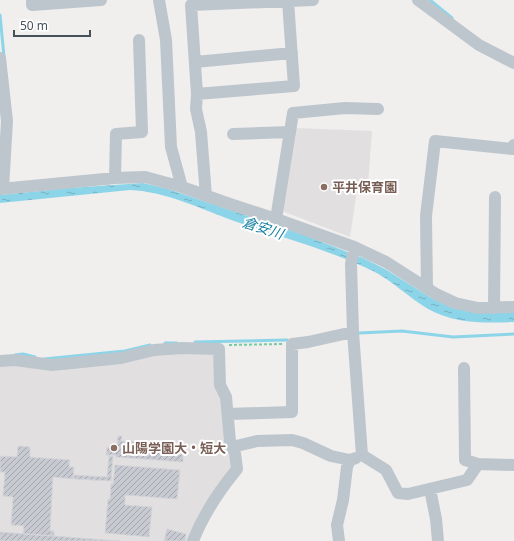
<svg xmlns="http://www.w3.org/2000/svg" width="514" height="541" font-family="'Noto Sans','Noto Sans JP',sans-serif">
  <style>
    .education { fill: #e2dfe0 }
    .water { fill: url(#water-ripples) }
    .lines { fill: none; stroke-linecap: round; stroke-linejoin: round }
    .stream { stroke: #8cd5e9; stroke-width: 3 }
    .building { fill: url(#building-hatch); stroke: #d3d5da }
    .path { stroke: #77cba2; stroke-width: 2; stroke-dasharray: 3 2; stroke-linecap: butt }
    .street { stroke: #bdc6cd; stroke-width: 12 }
    .education-dot { fill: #8d6e63; stroke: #fff; stroke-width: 1.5 }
    .labels { text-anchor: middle; stroke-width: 4; stroke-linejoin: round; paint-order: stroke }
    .education-label { font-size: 13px; font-weight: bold; fill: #785e54; stroke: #fff; text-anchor: start }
    .water-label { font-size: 14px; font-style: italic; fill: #107e9e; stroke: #fff }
  </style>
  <defs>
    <pattern id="water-ripples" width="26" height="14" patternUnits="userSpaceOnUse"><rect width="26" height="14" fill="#8cd5e9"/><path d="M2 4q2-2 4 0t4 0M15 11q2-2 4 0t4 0" fill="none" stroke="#74afc0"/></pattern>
    <pattern id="building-hatch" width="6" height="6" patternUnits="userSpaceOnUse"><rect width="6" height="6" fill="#c8cad1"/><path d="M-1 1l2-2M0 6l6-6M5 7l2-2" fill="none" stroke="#a4a6ad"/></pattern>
  </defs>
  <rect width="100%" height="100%" fill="#f1eeee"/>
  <path class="education" d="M294,128L372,131L368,185L358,184L350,237L282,211Z
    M166,353H216L232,468L189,541H0V366Z"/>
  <path class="water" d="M143,183L168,189L304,235L363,258L385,269L433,299L448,306L463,310L514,312V322C484,323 455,324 428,309C408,297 393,281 371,270C343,257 314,247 286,238C268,232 251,227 234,221C199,208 167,192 130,190L0,203V195L69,188Z"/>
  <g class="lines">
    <path class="stream" d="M430,0L452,18
      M0,15L4,57
      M359,333L402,331L453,337L514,334
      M195,342L287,340
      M165,343H177
      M15,355L23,354L35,357
      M44,359L125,351L150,345"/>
  </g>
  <path class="building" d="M118,436H122L121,441L180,445L179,454H183V462L116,457V455H106L107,447H117Z
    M18,446L30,447V457L70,460L69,467H74L73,479L53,477L50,531H54V536L23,534L24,526L11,525L13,497L3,496L5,472H0V456L17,457Z
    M109,456H113L111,481L74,479V475L107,477Z
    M115,465L180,470L177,499L125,495V505L152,507L149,537L105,533L108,499H110L111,484H113Z
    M167,529L186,534L185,541H164Z
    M0,532L120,541H0Z"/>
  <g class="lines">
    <path class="path" d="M229,345L283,344"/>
    <path class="street" d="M32,0V5L101,0
      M159,0L166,40L171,147L182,187
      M418,0L479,45L514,63
      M0,58L7,121L3,189
      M195,62L292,53
      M197,94L294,86L288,1
      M233,134L290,132
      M115,178L116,134L142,132L139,40
      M0,189L115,178L145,177L182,187L224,202L276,219L354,247L386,262L436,294L455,303L478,308L514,307
      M206,196L201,132L196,109L197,94L191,5L313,0
      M276,219L293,113L345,108L378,109
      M354,247L351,264L353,332L362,455
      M427,288L426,216L435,141L513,149L514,145
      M494,308L495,197
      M0,361L15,360L52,365L121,358L154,350L182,348L219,349L220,385L226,397L230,441L235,453L237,469C219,491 203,515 193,541
      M464,368L465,460L478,464
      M228,414L292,412V344L308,342L353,332
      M232,447L257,441L292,440L303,443L331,456L350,460
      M362,455L386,470L398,493L408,494L467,480L478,464L514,465
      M430,489L436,519L438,541
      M339,541L337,525L343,500L347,467L350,460L356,458"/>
  </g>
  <g class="education-dot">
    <circle cx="324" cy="187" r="4"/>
    <circle cx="114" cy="448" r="4"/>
  </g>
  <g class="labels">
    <g class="education-label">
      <text x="332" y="192">平井保育園</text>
      <text x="122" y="453">山陽学園大・短大</text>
    </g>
    <g class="water-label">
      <text transform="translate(263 228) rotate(18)" y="5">倉安川</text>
    </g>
  </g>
  <path d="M14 30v6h76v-6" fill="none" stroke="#47515b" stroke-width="2"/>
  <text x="20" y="30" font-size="12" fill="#47515b" stroke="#ffffff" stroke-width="3" paint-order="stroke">50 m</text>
</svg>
